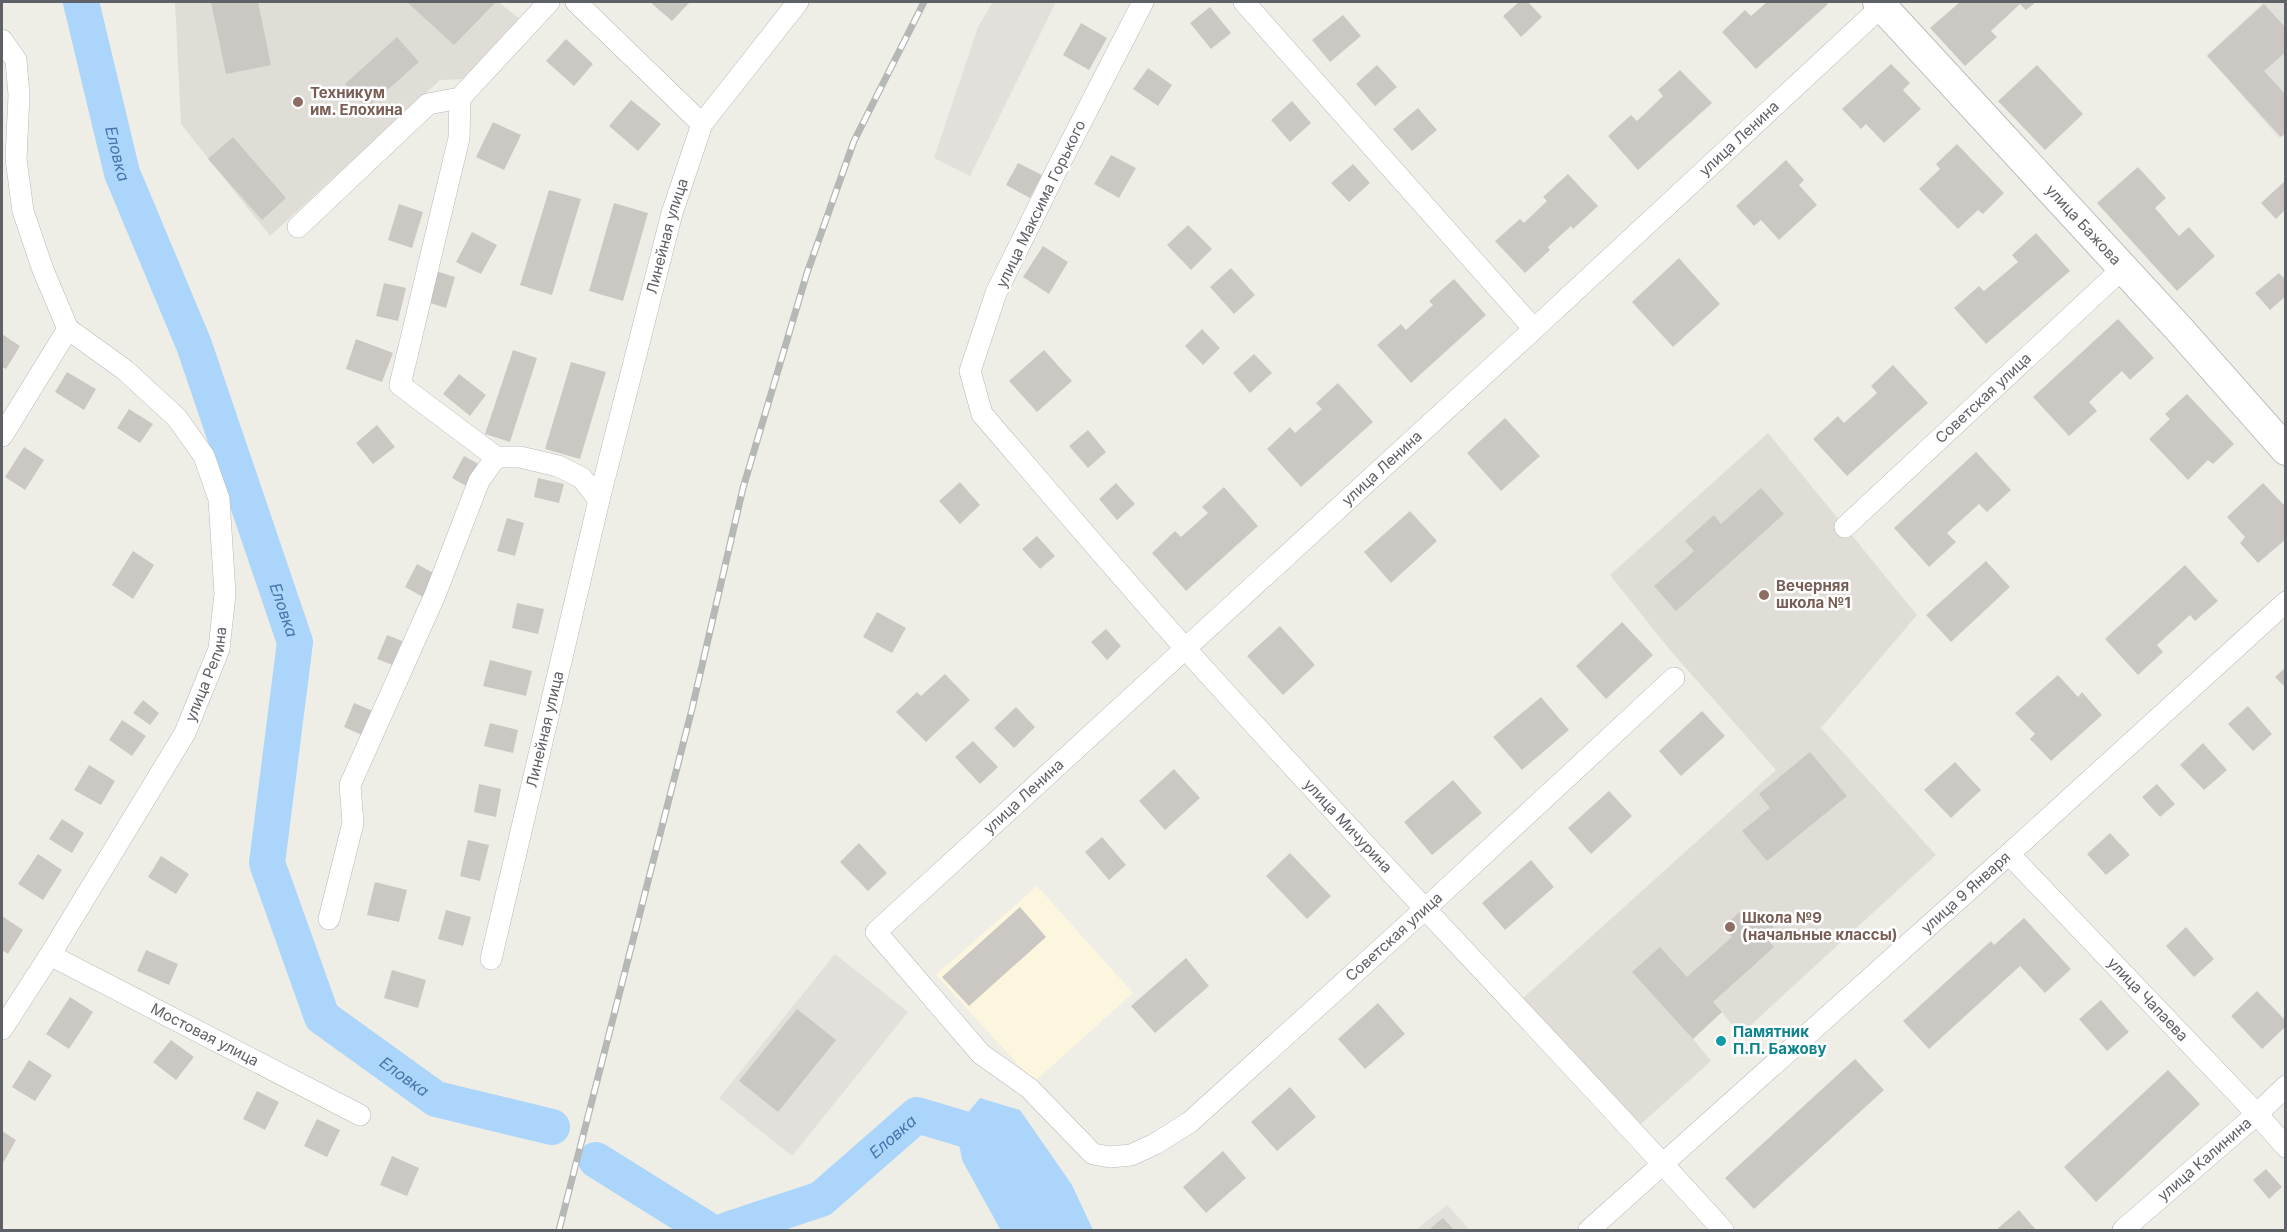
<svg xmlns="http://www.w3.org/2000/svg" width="2287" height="1232" font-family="Inter,sans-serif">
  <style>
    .commercial { fill: #fcf6df }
    .industrial { fill: #e1e0db }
    .education { fill: #dfddd5 }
    .water { fill: #abd5fa }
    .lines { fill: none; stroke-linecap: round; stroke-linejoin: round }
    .river { stroke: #abd5fa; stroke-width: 36 }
    .building { fill: #cbc8c4 }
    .street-casing { stroke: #b7b8bc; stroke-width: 22 }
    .secondary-casing { stroke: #b8babf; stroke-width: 32 }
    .street { stroke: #fff; stroke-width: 21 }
    .secondary { stroke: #fff; stroke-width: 30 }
    .rail-casing { stroke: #b6b7b7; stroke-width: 7 }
    .rail { stroke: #fff; stroke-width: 4.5; stroke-dasharray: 14; stroke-linecap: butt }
    .education-dot { fill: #8d6e63; stroke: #fff; stroke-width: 2 }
    .culture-dot { fill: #0f9aa8; stroke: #fff; stroke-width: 2 }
    .labels { text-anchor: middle; stroke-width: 5; stroke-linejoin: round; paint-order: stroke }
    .education-label { font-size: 15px; font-weight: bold; fill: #785e54; stroke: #fff; text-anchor: start }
    .street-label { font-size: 15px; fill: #5e6166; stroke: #fff }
    .culture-label { font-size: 15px; font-weight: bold; fill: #0d838f; stroke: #fff; text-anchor: start }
    .water-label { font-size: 16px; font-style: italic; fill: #4875ac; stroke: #fff }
  </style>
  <rect width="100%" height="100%" fill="#efeee6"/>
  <path class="commercial" d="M1037,886L1133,993L1034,1082L936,975Z"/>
  <path class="industrial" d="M993,2H1056L970,176L934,158L978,27Z
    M2264,2H2285V131L2279,138L2207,55Z
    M835,954L908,1012L792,1156L719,1098Z
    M1447,1205L1470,1230H1416Z"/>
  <path class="education" d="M175,2H498L520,19L469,79L440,80L270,236L181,124Z
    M1768,433L1917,615L1821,728L1936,855L1740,1035L1722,1012L1707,1025L1693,1039L1711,1061L1641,1124L1522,999L1776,770L1669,649L1610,575Z"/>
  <path class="water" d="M980,1098L1020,1110L1072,1185L1093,1230H1003L1000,1229L962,1160L956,1127Z"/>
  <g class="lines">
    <g class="river">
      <path id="s1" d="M81,2L122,173L194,345L295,642L267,863L322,1017L436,1099L552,1127"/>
      <path d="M596,1160L708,1230"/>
      <path id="s2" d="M727,1230L821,1199L917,1115L1004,1141"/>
    </g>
  </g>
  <path class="building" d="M211,2H258L271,65L226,74Z
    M407,2H496L454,45Z
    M650,2H690L672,21Z
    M1519,2H1528L1542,17L1521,37L1503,16Z
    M1767,2H1826L1828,4L1756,69L1722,32L1745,10L1751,16Z
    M1960,2H2036L2026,10L2020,4L1991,31L1997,37L1965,66L1930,28Z
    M2264,4L2286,28V52L2264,71L2286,95V133L2281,137L2207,56Z
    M1210,7L1231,33L1211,49L1190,23Z
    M1343,15L1361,36L1330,62L1312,40Z
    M1081,23L1107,38L1089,70L1063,55Z
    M397,37L419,62L367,108L345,84Z
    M566,39L593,64L574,86L546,61Z
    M1891,64L1910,83L1903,90L1921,109L1884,143L1866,124L1861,129L1842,109Z
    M1377,65L1397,87L1375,106L1356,84Z
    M2037,65L2083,114L2045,150L1998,101Z
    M1148,68L1172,85L1158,106L1133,89Z
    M1680,70L1712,103L1638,170L1608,136L1631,115L1637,121L1663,96L1658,90Z
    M631,100L661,124L638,151L609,126Z
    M1292,101L1311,123L1290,142L1271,120Z
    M1418,108L1437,130L1412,151L1393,129Z
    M493,122L521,135L504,170L476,157Z
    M233,137L286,198L262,220L208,159Z
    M1957,144L2004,193L1983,214L1978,210L1958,229L1919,189L1940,169L1936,164Z
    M1111,155L1136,168L1119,198L1094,184Z
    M1786,160L1804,180L1799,185L1817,205L1779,240L1761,220L1754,226L1736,206Z
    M1018,163L1042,175L1030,198L1006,185Z
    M1353,164L1370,183L1349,202L1331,183Z
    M2138,167L2166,198L2155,208L2179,236L2189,227L2215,256L2177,291L2097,203Z
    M1568,174L1598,206L1573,229L1571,226L1548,247L1550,250L1525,273L1495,241L1520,219L1524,223L1547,201L1543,197Z
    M2286,180V213L2284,211L2276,219L2261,203Z
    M549,190L581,199L552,295L520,285Z
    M614,203L648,213L623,301L589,291Z
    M399,204L423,212L412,248L388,240Z
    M1188,225L1212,249L1191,270L1167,245Z
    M472,232L497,245L481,274L456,262Z
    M2036,233L2070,271L1986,344L1954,308L1979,286L1984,291L2018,262L2012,255Z
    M1043,246L1068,262L1049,294L1023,277Z
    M1679,258L1720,304L1673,347L1632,302Z
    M1231,268L1255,295L1234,314L1210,287Z
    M436,271L455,277L446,308L427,302Z
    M2279,273L2286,280V296L2270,310L2255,293Z
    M1454,279L1486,315L1411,383L1377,345L1401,324L1406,330L1433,305L1429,301Z
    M384,283L406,288L398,321L376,316Z
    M2118,319L2154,358L2130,380L2122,371L2089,402L2097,411L2069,436L2033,397Z
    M1202,329L1220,348L1203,365L1185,346Z
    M2,334L20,346L6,369L2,367Z
    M356,339L393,353L382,382L346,369Z
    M513,350L537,358L510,442L485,434Z
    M1044,350L1072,381L1037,412L1009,381Z
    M1254,354L1272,373L1250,393L1233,373Z
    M571,362L606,372L580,459L545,449Z
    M1893,365L1928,403L1847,476L1813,439L1838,416L1844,423L1877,393L1871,386Z
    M67,372L96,389L84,410L55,392Z
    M459,374L486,395L470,416L443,394Z
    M1338,383L1373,422L1301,487L1267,449L1290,427L1295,433L1322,409L1316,403Z
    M2187,394L2234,444L2213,464L2208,460L2188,480L2149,439L2170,419L2165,414Z
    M129,409L153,424L140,443L117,428Z
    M1505,418L1540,456L1501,491L1467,453Z
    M377,425L395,447L373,464L356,443Z
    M1088,430L1106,452L1088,468L1069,446Z
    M24,447L44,460L25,490L5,477Z
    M1976,452L2011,490L1987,512L1979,504L1947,533L1956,542L1929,567L1894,528Z
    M464,456L482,466L470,488L452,478Z
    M538,478L564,484L559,503L534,497Z
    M960,482L980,505L960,524L939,501Z
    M1116,483L1135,504L1117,520L1099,499Z
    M2263,483L2283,504L2286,502V539L2258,563L2240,543L2245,537L2227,517Z
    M1224,487L1258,526L1186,591L1152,553L1175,531L1181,537L1208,513L1202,507Z
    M1761,488L1784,514L1676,611L1654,586L1694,551L1685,541L1714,515L1721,524Z
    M1410,511L1437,541L1391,583L1364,552Z
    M507,518L524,523L515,556L497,551Z
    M1037,536L1055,556L1040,569L1022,549Z
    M133,551L154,565L133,599L112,585Z
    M1986,561L2010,587L1951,642L1926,615Z
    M417,564L437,575L425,598L405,587Z
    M2185,565L2218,601L2195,621L2190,615L2157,645L2163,652L2138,675L2105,639Z
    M517,603L544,609L538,634L512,628Z
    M877,612L906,628L892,653L863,637Z
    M1622,622L1653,655L1606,699L1576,666Z
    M1280,626L1315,665L1283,695L1247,656Z
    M1106,629L1121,646L1107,660L1091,642Z
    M387,635L405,642L395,666L377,659Z
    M490,660L532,671L526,696L483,686Z
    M2286,667V688L2275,677Z
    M945,674L970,700L926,742L896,712L917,692L921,696Z
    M2058,675L2078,697L2082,692L2102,715L2051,761L2030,739L2035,734L2015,713Z
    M1541,697L1569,730L1522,770L1493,737Z
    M143,700L159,713L150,725L133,713Z
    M354,703L375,712L364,736L344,727Z
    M2248,706L2272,734L2253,751L2228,724Z
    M1016,707L1035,727L1014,748L994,728Z
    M1702,711L1725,736L1681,776L1659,751Z
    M122,720L146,736L132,756L109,740Z
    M490,723L518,730L513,753L484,746Z
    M973,741L998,767L980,784L955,757Z
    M2203,743L2227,770L2204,790L2180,765Z
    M1810,752L1847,796L1767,861L1742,831L1770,808L1759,794Z
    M1955,762L1981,790L1951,818L1924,790Z
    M89,765L115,781L101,805L74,790Z
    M1174,769L1200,798L1165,830L1139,801Z
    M1453,780L1482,813L1432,855L1404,822Z
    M479,784L501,789L496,817L474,812Z
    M2157,784L2175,804L2160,817L2142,797Z
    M1609,791L1632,816L1591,854L1568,828Z
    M62,819L84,833L72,853L49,839Z
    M2110,833L2130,855L2106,875L2087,854Z
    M1102,837L1126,865L1109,880L1085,852Z
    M468,840L489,845L480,881L460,876Z
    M859,843L887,873L868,891L840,862Z
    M1290,853L1331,896L1307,919L1266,876Z
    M38,854L62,870L43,900L18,884Z
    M161,856L189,874L176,894L148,877Z
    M1531,860L1554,887L1505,930L1482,903Z
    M375,882L407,890L399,922L367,915Z
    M1020,907L1046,937L969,1006L942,977Z
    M1743,909L1752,920L1760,913L1776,930L1767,939L1774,947L1713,1002L1722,1012L1693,1039L1632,972L1660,947L1687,977L1732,937L1723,927Z
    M446,910L471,917L463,946L438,939Z
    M2,916L23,930L8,954L2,950Z
    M2024,918L2071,969L2045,993L2020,966L1929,1049L1903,1021L1991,941L1994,945Z
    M2186,927L2214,959L2194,977L2166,946Z
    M146,950L178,964L169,985L137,971Z
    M1186,958L1209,986L1155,1033L1131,1006Z
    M392,970L426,980L418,1008L384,998Z
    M2257,991L2286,1021V1026L2262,1049L2231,1016Z
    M70,997L93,1012L69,1049L46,1034Z
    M2101,1000L2129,1032L2107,1051L2079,1019Z
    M1378,1003L1405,1034L1365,1069L1338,1039Z
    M797,1009L836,1040L778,1112L739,1081Z
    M171,1040L194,1057L176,1080L153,1062Z
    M1855,1059L1884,1090L1754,1209L1725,1178Z
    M29,1060L52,1075L35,1101L12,1087Z
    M2168,1070L2200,1104L2096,1202L2064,1167Z
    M1290,1087L1316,1117L1277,1151L1251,1122Z
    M257,1091L279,1102L265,1130L243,1119Z
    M317,1119L340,1130L327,1157L304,1146Z
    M2,1131L16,1140L2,1165Z
    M1223,1151L1246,1178L1206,1213L1183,1187Z
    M392,1156L419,1168L407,1196L380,1185Z
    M2266,1169L2282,1187L2269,1199L2253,1180Z
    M2019,1210L2036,1230H1996Z
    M1443,1218L1454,1230H1429L1439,1221Z"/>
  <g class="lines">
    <g class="street-casing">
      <g id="street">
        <path d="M576,2L702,124"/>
        <path id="s3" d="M1143,2L1058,167L996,293L970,371L982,414C1049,492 1116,571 1185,648C1361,845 1546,1034 1723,1230"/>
        <path d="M1244,2L1534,329"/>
        <path d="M2,40L16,60L19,95L16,159L23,211L43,270L68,329"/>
        <path d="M460,98L459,138L400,385L496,457H520L558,466L582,478L599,500"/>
        <path d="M298,227L428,104L460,98L549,2"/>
        <path d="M2,436L68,329"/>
        <path id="s4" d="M1845,527L2122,269"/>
        <path id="s5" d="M1674,678L1425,909L1190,1122L1155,1144L1131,1155L1110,1157L1093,1154L1029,1088L981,1054L876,932L1534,329L1882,6"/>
        <path id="s6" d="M2009,854L2257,1114L2286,1147"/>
        <path d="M329,919L353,823L350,785L435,595L479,481L496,457"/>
        <path id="s7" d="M50,955L360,1115"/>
        <path id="s8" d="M491,959L599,500L672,213L702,124L798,2"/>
        <path id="s9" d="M2,1029L50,955L185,733L219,649L225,594L219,499L204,456L177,418L125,370L68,329"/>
        <path id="s10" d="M1589,1230L2009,854L2286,602"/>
        <path id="s11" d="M2123,1230L2257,1114L2286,1086"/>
      </g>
    </g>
    <g class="secondary-casing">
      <g id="secondary">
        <path id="s12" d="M1878,2L2180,330L2286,450"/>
      </g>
    </g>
    <use href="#street" class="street"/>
    <use href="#secondary" class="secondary"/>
    <g class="rail-casing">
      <path id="rail" d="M559,1230L692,709L743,488L807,273L854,141L924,2"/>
    </g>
    <use href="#rail" class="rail"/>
  </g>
  <g class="education-dot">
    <circle cx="298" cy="102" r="6"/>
    <circle cx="1764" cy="595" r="6"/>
    <circle cx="1730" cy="927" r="6"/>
  </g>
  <circle class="culture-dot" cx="1721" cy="1041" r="6"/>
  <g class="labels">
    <g class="education-label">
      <text x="310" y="98">Техникум<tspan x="310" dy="17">им. Елохина</tspan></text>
      <text x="1776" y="591">Вечерняя<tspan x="1776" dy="17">школа №1</tspan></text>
      <text x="1742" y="923">Школа №9<tspan x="1742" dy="17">(начальные классы)</tspan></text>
    </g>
    <g class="street-label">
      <text dy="5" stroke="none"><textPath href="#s5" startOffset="2247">улица Ленина</textPath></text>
      <text transform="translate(1041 204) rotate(-64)" y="5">улица Максима Горького</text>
      <text dy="5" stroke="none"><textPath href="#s12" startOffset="303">улица Бажова</textPath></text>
      <text dy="5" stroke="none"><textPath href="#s8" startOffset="744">Линейная улица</textPath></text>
      <text dy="5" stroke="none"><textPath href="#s4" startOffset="189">Советская улица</textPath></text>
      <text dy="5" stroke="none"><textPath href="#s5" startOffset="1761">улица Ленина</textPath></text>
      <text dy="5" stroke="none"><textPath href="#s9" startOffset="411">улица Репина</textPath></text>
      <text dy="5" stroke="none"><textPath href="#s8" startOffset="236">Линейная улица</textPath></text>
      <text dy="5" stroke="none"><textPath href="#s5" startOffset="1275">улица Ленина</textPath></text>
      <text dy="5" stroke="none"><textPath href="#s3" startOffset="1004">улица Мичурина</textPath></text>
      <text dy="5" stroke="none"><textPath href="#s10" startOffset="506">улица 9 Января</textPath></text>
      <text transform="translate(1394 937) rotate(-42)" y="5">Советская улица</text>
      <text dy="5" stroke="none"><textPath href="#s6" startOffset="201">улица Чапаева</textPath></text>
      <text dy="5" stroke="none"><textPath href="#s7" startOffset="174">Мостовая улица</textPath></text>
      <text dy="5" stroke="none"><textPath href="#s11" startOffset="108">улица Калинина</textPath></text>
    </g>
    <g class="culture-label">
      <text x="1733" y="1037">Памятник<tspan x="1733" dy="17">П.П. Бажову</tspan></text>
    </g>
    <g class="water-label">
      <text dy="6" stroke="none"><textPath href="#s1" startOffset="156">Еловка</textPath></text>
      <text dy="6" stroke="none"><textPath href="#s1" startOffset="642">Еловка</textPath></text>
      <text dy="6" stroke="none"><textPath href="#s1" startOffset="1164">Еловка</textPath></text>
      <text dy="6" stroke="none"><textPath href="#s2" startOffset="194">Еловка</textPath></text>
    </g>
  </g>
  <rect width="2287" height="1232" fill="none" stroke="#5e6166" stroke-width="6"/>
</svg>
